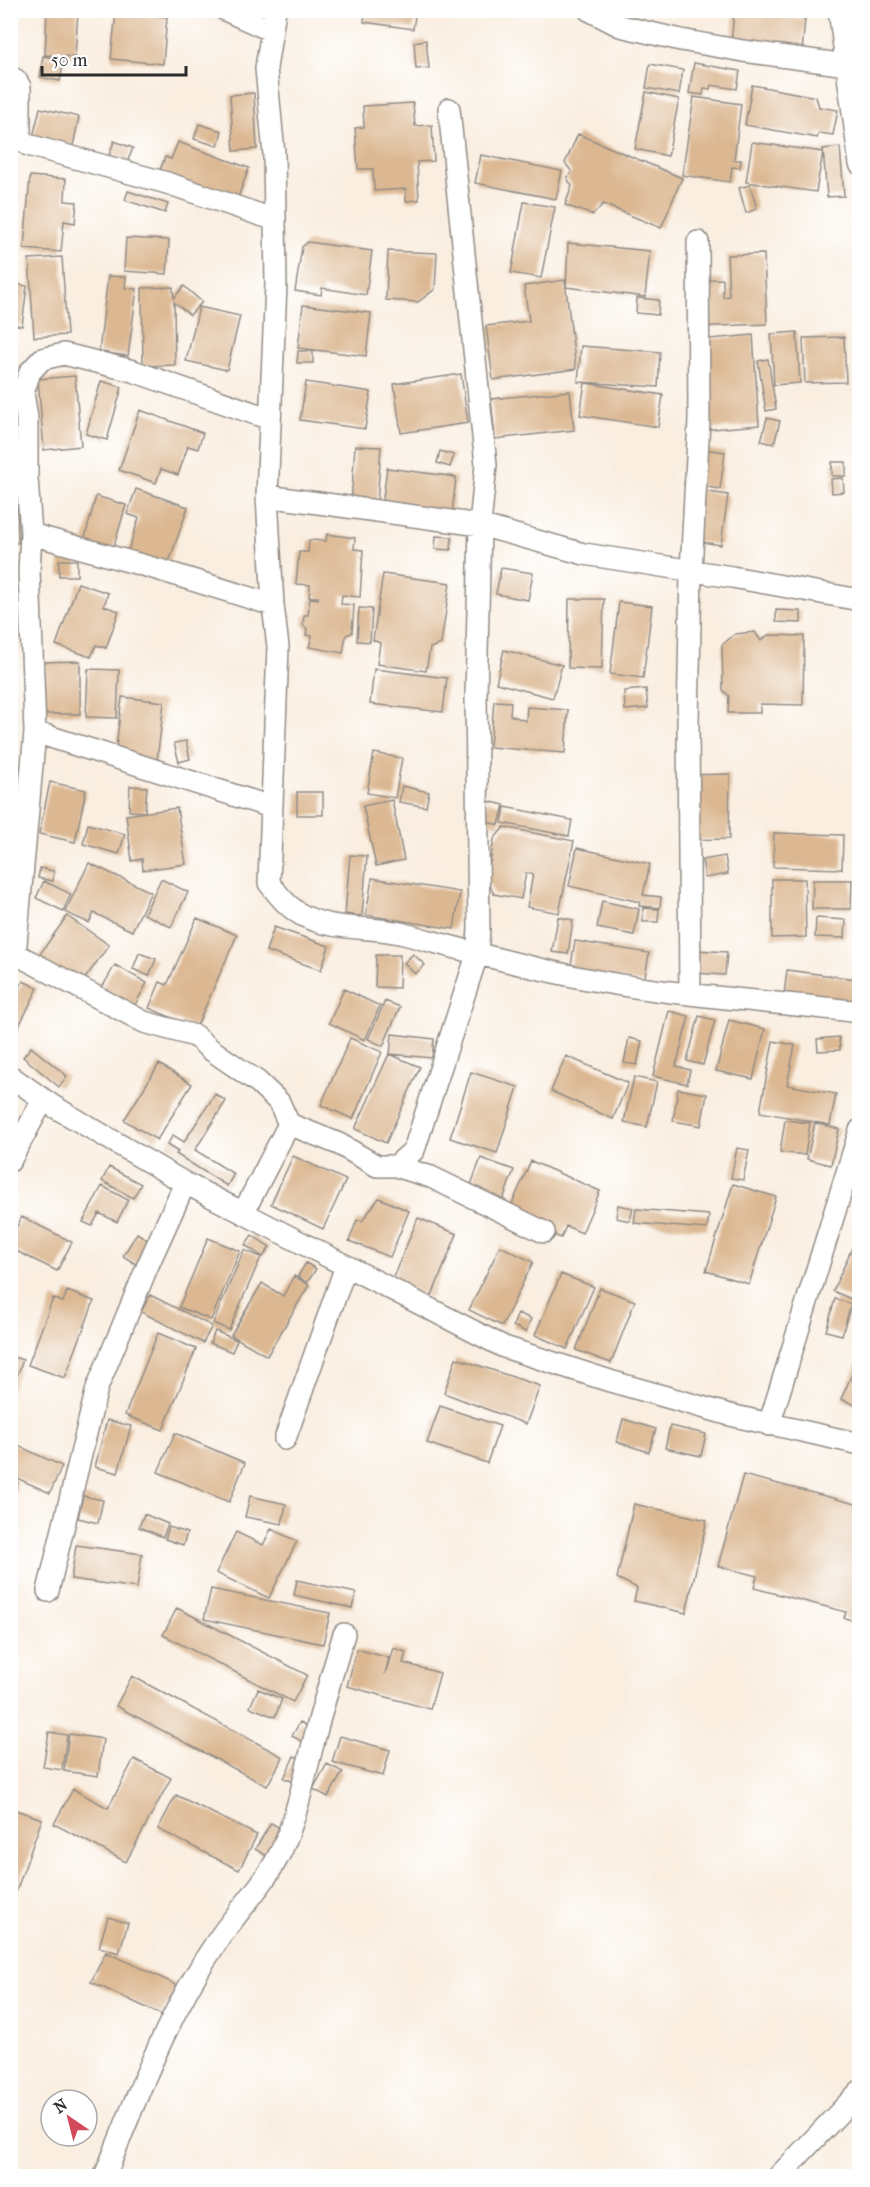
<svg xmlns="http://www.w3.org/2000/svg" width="870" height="2187" font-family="'IM FELL French Canon',serif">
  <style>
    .building { fill: #dcb892 }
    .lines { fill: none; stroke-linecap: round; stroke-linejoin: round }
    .minor-casing { stroke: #928c86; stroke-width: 24 }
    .minor { stroke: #fff; stroke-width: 21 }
  </style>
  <rect width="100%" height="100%" fill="#fff"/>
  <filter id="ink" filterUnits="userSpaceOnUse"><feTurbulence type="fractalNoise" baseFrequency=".0167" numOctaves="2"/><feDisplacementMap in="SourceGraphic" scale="12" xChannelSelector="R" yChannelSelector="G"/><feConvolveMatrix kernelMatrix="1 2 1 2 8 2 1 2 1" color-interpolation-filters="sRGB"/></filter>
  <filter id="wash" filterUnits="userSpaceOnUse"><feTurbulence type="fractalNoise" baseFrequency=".008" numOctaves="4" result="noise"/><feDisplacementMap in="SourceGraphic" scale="24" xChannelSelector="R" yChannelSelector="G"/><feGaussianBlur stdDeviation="1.35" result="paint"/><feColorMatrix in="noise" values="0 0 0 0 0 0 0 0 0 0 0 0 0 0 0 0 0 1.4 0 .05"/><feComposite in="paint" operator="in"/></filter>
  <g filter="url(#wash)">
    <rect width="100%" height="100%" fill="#f9eee0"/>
    <g id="blocks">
      <path class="building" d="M365,10H416L413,29L364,22Z
        M47,11L78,12L75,57L45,55Z
        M116,12L167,17L163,64L111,59Z
        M734,12L805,19L802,52L731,45Z
        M426,40L429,68L416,69L414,42Z
        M43,56L64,60L60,81L40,77Z
        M694,63L740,71L737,89L711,85L710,89L704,88L703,95L689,93Z
        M650,64L683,70L679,94L646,88Z
        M752,85L816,97L819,107L838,110L833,135L819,133L817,138L745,125Z
        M646,92L679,99L668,156L635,149Z
        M254,93L257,149L234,151L230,95Z
        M694,97L741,104L734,160H741L740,168L732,167L730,182L682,175Z
        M413,103L415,126L432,125L434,161L417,162L419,200L406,201V189L374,191L373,169H358L355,128L364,127L363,106Z
        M40,108L79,117L73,146L33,137Z
        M199,124L222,131L218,146L194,139Z
        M578,134L682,178L661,228L603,204L593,215L565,205L572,186L567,178L572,172L565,163Z
        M114,141L133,148L127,163L109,156Z
        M178,142L249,168L237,200L156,181L165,157L171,159Z
        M752,142L823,152L816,192L746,182Z
        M840,147L844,196L827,197L823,149Z
        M481,155L562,171L556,199L475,183Z
        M30,176L66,179L65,201L77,202L75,223L64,221L61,252L24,249Z
        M750,185L757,209L746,213L739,188Z
        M128,191L168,204L165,213L125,200Z
        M524,202L555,207L541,278L511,273Z
        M126,238L169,240L167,274L124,271Z
        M308,242L372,251L366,295L322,288L321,295L295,291L302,247Z
        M568,243L650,251L645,297L566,287Z
        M388,251L437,253L435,289L418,302L386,300Z
        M764,254L767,324L693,327L691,280L723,279V297L729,296L727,255Z
        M62,257L67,335L34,337L29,259Z
        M108,276L126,277L125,288L137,289L128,356L99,352Z
        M565,280L576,369L493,380L486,326L529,321L524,286Z
        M10,283L27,286L22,326L10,324Z
        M184,286L202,302L190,315L174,302L175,365L143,366L142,288L173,287L174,298Z
        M637,298L659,300L658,315L636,313Z
        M303,305L371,313L366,356L298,348Z
        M199,307L240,316L227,370L186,361Z
        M797,332L800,383L774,385L771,334Z
        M753,335L759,425L701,430L699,340Z
        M844,337L846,382L805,383L803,338Z
        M581,346L660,352L658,387L578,382Z
        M298,351H313V363H297Z
        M768,359L776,409L766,411L758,361Z
        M461,374L468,423L401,433L394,384Z
        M75,376L81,446L44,450L38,379Z
        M101,381L122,387L107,440L86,434Z
        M306,382L371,392L365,429L300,420Z
        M585,383L663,395L658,427L580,415Z
        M570,391L574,430L495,439L491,399Z
        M140,410L203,433L198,449L188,446L178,475L161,469L156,483L119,470Z
        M767,418L780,421L774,444L761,441Z
        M355,446L381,447L377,505L351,503Z
        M690,447L725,452L720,489L684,484Z
        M440,451L454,455L450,467L437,463Z
        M832,462H846V476H832Z
        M387,468L456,477L452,514L382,505Z
        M843,478L844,492L832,493L831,479Z
        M136,489L188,507L166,571L126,557L139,518L127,514Z
        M695,490L728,495L721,545L688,540Z
        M96,496L126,505L112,553L83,545Z
        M10,508H17L18,543H10Z
        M327,534L355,538L354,549L363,550L360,597L342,595L341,604L354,605L352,633L346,635L343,653L309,647L312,636L306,635L307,629L303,625L304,615H308L310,598L318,599V597H309L310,585L296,584L299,552H308L309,540L326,541Z
        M436,536L452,537L451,550L435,549Z
        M59,560H77V576H59Z
        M501,568L533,573L528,600L496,594Z
        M383,574L450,583L441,644L430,648L426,671L377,664L380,643L373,640Z
        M78,583L108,593L104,606L119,611L106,648L96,645L91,657L56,645Z
        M569,599H604L602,669L568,668Z
        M619,602L652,606L643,678L610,674Z
        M359,608L372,609L370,642L357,641Z
        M776,610L801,611V623L776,622Z
        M755,632L761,641L768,635L804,636L803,705L760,704V713H728L729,696L723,690L722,645L735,634Z
        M504,650L562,665L553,698L496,683Z
        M80,661V714H43V662Z
        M88,669L119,670L117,718L86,717Z
        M374,669L447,678L443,712L370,704Z
        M646,689L648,708L625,710L624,691Z
        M122,697L164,702L156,769L114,765Z
        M494,701L511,702L510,715L526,721L527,707L568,710L565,753L490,747Z
        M186,741L190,759L179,762L174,743Z
        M374,753L402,758L395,798L367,793Z
        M10,767L26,768L25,786L10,785Z
        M730,774L729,839L684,840L685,775Z
        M50,782L86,790L75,842L39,834Z
        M130,786L147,787L145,812L129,811Z
        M402,786L429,792L426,807L399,802Z
        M297,792H323V815H297Z
        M392,800L404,860L376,866L363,806Z
        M488,801L504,805L499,825L483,821Z
        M505,807L572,820L569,836L502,823Z
        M177,808L186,864L143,870L142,859L132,861L126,815Z
        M88,824L125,834L119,854L83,844Z
        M504,827L574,841L559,913L527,907L533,874L526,873L521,899L494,894L487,879L494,839Z
        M774,833L843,835L842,869L773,867Z
        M577,848L650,864L643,895L661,897L660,908L639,906L640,902L569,886Z
        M350,855L367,856L362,916L345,914Z
        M725,856L728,874L705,878L702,860Z
        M89,863L151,892L132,931L94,913L89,923L65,912Z
        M40,868L54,871L53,881L38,878Z
        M372,878L460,892L454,929L366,915Z
        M161,879L188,892L171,927L144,914Z
        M772,879H805L806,937L772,938Z
        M813,880H852L851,909H812Z
        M44,881L71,894L63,911L36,898Z
        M602,901L639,909L634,935L597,928Z
        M643,908L659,909L658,922H643Z
        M67,916L109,945L79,987L37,958Z
        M558,917L573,920L568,954L552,952Z
        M197,918L237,935L196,1028L149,1008L160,982L167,985Z
        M816,918L846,920L845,938L815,937Z
        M274,927L329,946L321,970L266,951Z
        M575,941L649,953L644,983L570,971Z
        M696,950L727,952L725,975L694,973Z
        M139,953L156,959L149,976L133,969Z
        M413,954L425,965L415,974L404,963Z
        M376,955H400L399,988L375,987Z
        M115,965L147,983L131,1012L99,993Z
        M787,970L856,979L852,1004L784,995Z
        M23,981L38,988L10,1044V1007Z
        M344,989L380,1006L365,1040L329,1023Z
        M385,1001L400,1007L383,1046L368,1039Z
        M669,1011L689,1016L676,1066L690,1070L687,1084L653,1076Z
        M699,1016L715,1020L703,1065L687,1061Z
        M729,1020L765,1029L753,1079L716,1071Z
        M392,1034L434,1039L432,1058L390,1054Z
        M839,1037L840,1050L818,1051L817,1039Z
        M350,1038L382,1052L353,1119L321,1105Z
        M629,1038L642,1041L637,1065L624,1063Z
        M773,1041L795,1045L787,1085L836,1094L830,1125L760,1112Z
        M31,1047L67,1076L59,1087L23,1057Z
        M389,1054L420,1067L386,1143L355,1129Z
        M566,1056L628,1083L613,1119L551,1091Z
        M159,1064L192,1084L157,1140L124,1120Z
        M471,1072L518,1087L497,1153L450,1138Z
        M634,1077L657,1082L647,1127L624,1122Z
        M678,1089L707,1094L701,1126L673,1121Z
        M215,1094L226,1101L195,1150L234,1174L227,1186L176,1154L178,1152L167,1145L173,1135L184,1142Z
        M785,1120L810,1123L805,1155L780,1152Z
        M815,1123L839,1129L831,1165L807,1159Z
        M737,1148L749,1150L743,1180L731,1178Z
        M293,1156L346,1180L323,1229L271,1204Z
        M481,1158L514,1170L502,1202L469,1190Z
        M531,1161L600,1191L582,1233L566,1226L561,1238L507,1215Z
        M109,1167L141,1184L133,1198L102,1181Z
        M733,1184L776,1197L749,1284L706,1271Z
        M102,1186L128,1200L117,1222L99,1213L92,1226L83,1222Z
        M379,1198L409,1211L390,1257L349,1241L357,1220L362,1221Z
        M618,1205L633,1208L630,1221L616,1218Z
        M636,1209L709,1215L707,1229L634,1223Z
        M22,1217L72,1242L57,1271L10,1248V1239Z
        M418,1218L457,1234L431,1298L391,1282Z
        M137,1233L151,1242L137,1265L123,1256Z
        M252,1235L270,1247L263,1257L245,1245Z
        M208,1238L240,1251L211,1320L179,1307Z
        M856,1239L860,1241V1303L833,1291Z
        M500,1246L533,1262L502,1326L469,1310Z
        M244,1250L261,1257L229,1330L213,1323Z
        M306,1263L316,1269L307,1283L298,1276Z
        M561,1274L594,1287L567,1349L535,1335Z
        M294,1276L309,1285L267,1356L231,1335L262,1283L283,1296Z
        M600,1288L635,1301L611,1363L576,1350Z
        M67,1291L94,1301L65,1378L28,1365L53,1298L63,1302Z
        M150,1295L212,1326L203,1343L141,1312Z
        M835,1299L851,1304L842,1335L826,1331Z
        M518,1313L531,1319L526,1332L513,1326Z
        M215,1331L237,1340L232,1352L210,1343Z
        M158,1333L196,1349L163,1430L125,1415Z
        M10,1356L23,1360L11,1392H10Z
        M860,1356V1407L841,1399Z
        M456,1358L540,1386L526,1424L444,1393Z
        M440,1406L500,1426L487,1463L427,1443Z
        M623,1419L656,1429L649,1452L617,1442Z
        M107,1420L131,1426L118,1473L95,1467Z
        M670,1426L706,1434L701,1456L665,1448Z
        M175,1433L245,1463L229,1502L158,1472Z
        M10,1442L62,1466L50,1493L10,1475Z
        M743,1475L860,1505V1622L844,1618L846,1612L754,1588L757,1576L718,1566Z
        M10,1480L18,1482L11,1507H10Z
        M83,1496L103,1500L98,1523L78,1518Z
        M250,1496L286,1504L282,1524L245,1517Z
        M634,1504L707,1520L686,1613L634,1601L637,1588L617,1578Z
        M144,1514L168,1524L163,1537L139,1527Z
        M169,1527L187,1533L183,1545L165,1539Z
        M271,1529L297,1541L269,1598L216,1573L236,1532L263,1545Z
        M76,1545L142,1554L137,1588L71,1579Z
        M297,1580L356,1593L352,1608L294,1595Z
        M211,1589L330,1613L323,1644L204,1619Z
        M177,1608L307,1675L293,1702L163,1635Z
        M10,1647H13V1783H10Z
        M393,1648L406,1652L403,1663L440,1673L430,1709L347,1686L357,1649L389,1658L385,1674Z
        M132,1676L283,1757L267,1786L116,1706Z
        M258,1689L282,1699L275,1717L250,1707Z
        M300,1722L313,1729L305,1743L292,1736Z
        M49,1732L67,1735L62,1770L43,1767Z
        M69,1734L103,1739L98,1776L64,1771Z
        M340,1736L390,1750L383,1776L332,1762Z
        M294,1756L307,1762L297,1783L284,1778Z
        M134,1759L171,1778L126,1862L54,1824L73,1789L108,1808Z
        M327,1764L343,1772L328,1797L313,1789Z
        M176,1795L257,1835L239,1870L158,1829Z
        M10,1808L42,1819L11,1906H10Z
        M271,1823L287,1832L271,1859L255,1849Z
        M108,1917L128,1923L119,1953L99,1947Z
        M106,1952L177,1985L162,2015L91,1982Z"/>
    </g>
  </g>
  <g filter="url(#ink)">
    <use href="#blocks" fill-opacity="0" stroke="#928c86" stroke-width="1.5"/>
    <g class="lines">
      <g class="minor-casing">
        <path id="minor" d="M225,10L272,31
          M275,10L266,68L274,154L276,284L267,496L273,605L278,647L269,883C279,896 290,910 306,917C335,931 373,926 404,934C468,951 532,969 598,981C684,997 773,1001 860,1012
          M589,10L620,26L681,40L743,51L847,65
          M839,10L860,164
          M10,77L16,80L20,87V139L28,145L167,183L275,220
          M267,496L480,525L584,554L732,577L860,600
          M31,534L160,570L273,605
          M35,732L271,807
          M14,953L144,1022L195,1036L210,1049L258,1082L279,1102L289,1124L339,1144L377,1166H396L414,1150L477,955L479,929L476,697L480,525L486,465L449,109
          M10,962L16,944L35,732L29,570L31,534L27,478V418L23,393L30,372L42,359L64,354L133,371L270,419
          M690,994L688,723L691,571L699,420L698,242
          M10,1076L53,1106L185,1183L504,1347L610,1381L730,1415L860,1444
          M10,1161L43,1100
          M396,1166L431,1177L544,1232
          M243,1213L289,1124
          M769,1425L860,1130
          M285,1439L346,1266
          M48,1591L97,1388L148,1265L185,1183
          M105,2176C135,2100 168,2014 214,1946C234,1914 266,1884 282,1849C297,1816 304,1778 313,1744C322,1707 333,1671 344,1634
          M779,2176L860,2091"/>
      </g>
      <use href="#minor" class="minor"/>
    </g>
  </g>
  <rect width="870" height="2187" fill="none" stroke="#fff" stroke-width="36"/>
  <g transform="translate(69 2118) rotate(325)"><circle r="28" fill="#ffffff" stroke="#aaaaaa" stroke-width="1.5"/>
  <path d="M0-4.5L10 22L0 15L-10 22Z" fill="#d1495b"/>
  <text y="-9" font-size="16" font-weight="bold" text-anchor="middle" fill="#2b2b2b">N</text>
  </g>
  <path d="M42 66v9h144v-9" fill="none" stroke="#2b2b2b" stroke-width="3"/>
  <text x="51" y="66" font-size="18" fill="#2b2b2b" stroke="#ffffff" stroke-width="4.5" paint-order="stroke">50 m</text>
</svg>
